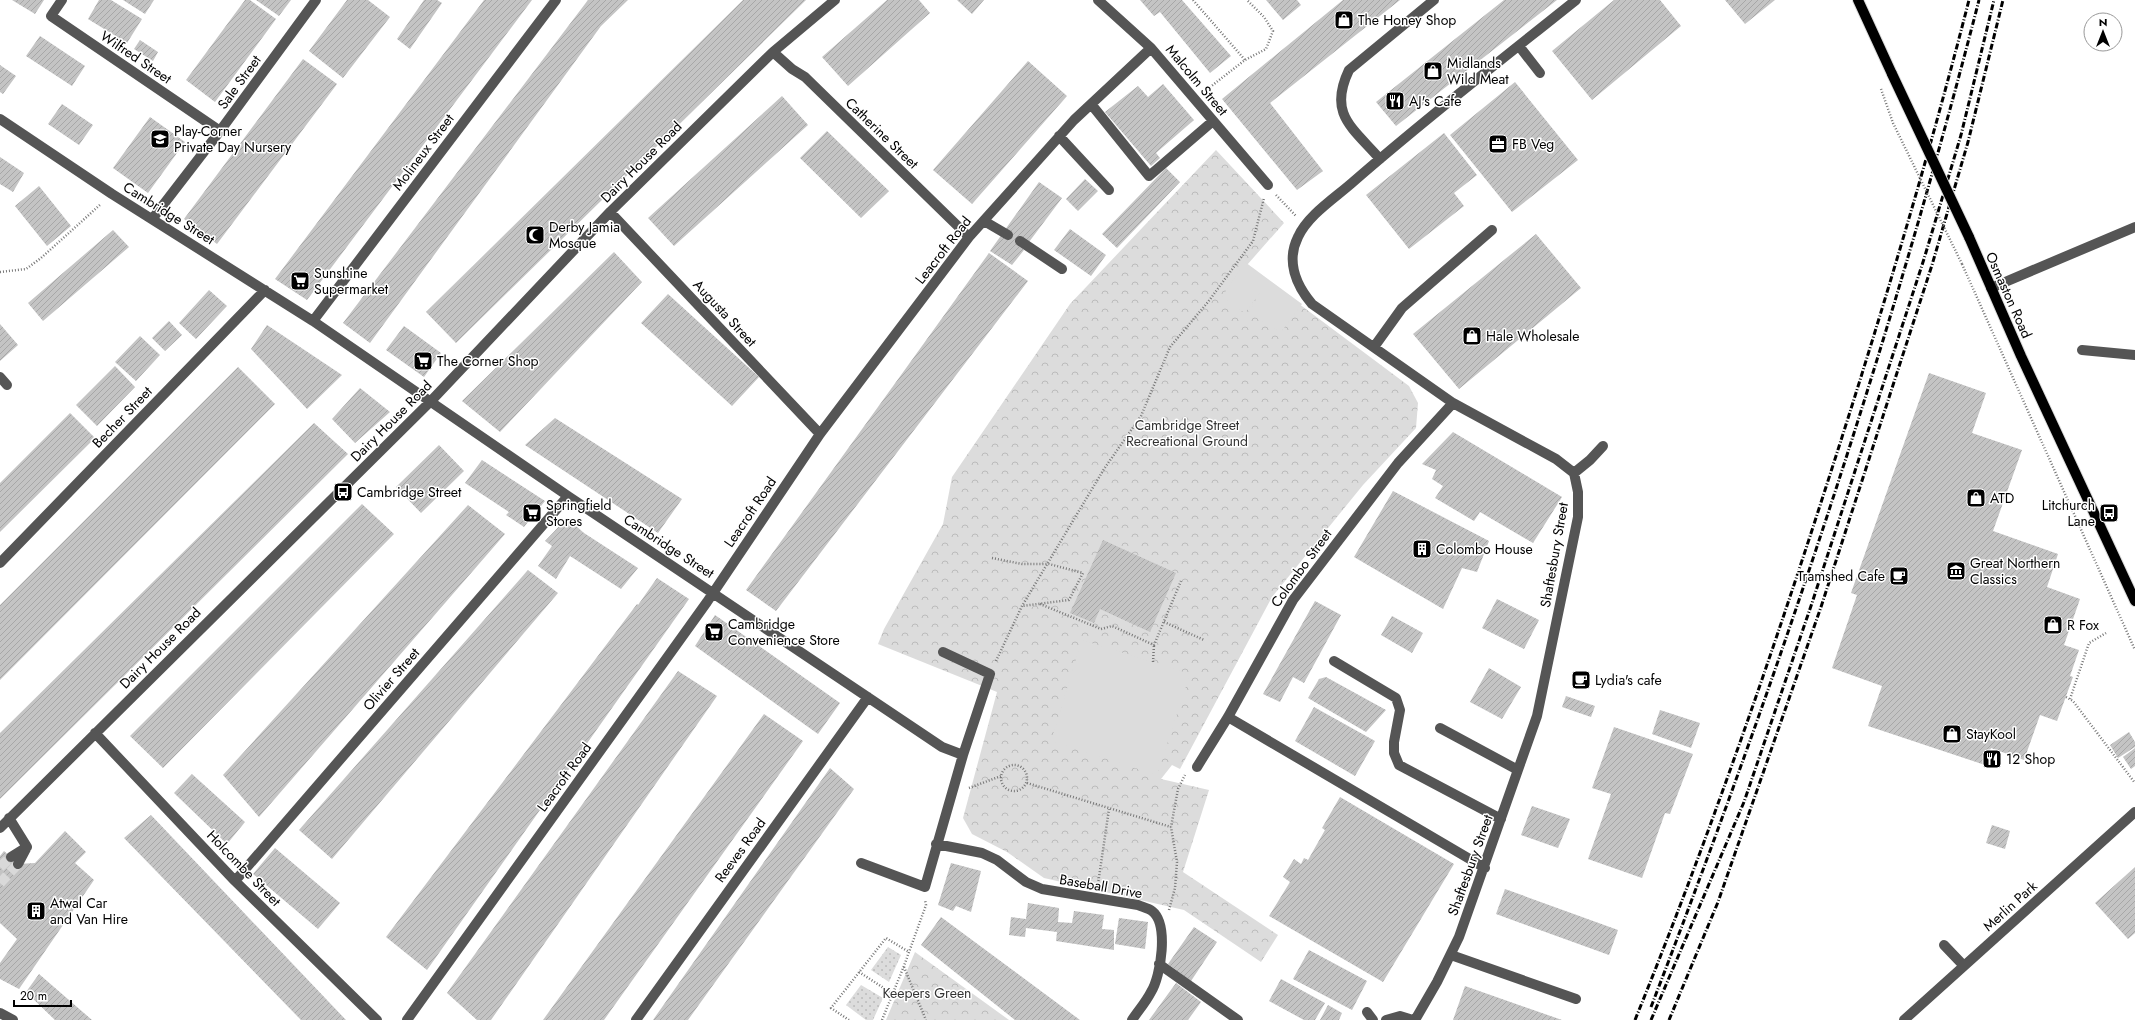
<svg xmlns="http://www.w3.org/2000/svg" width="2135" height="1020" font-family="Jost,sans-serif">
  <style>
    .grass { fill: url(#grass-dots) }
    .park { fill: url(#park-crowns) }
    .pitch { fill: #dcdcdc }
    .building { fill: url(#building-hatch) }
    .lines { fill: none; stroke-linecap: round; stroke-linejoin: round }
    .minor-tunnel { stroke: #d9d9d9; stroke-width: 10; stroke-dasharray: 10 5; stroke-linecap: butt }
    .major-casing { stroke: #dbdbdb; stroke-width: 12 }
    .path { stroke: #777; stroke-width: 2.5; stroke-dasharray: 1 2; stroke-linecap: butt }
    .minor { stroke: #555; stroke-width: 10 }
    .major { stroke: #000; stroke-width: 10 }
    .rail { stroke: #000; stroke-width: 3; stroke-dasharray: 6 2 1 2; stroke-linecap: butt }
    .major-bridge-casing { stroke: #dbdbdb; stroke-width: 12; stroke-linecap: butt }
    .path-bridge { stroke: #777; stroke-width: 2.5; stroke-dasharray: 1 2; stroke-linecap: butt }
    .major-bridge { stroke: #000; stroke-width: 10 }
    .labels { text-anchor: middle; stroke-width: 3; stroke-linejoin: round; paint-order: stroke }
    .poi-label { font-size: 14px; fill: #000; stroke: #fff; text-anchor: start }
    .street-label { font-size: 14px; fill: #000; stroke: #fff }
    .park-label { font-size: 14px; fill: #333; stroke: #fff }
  </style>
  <defs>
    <pattern id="grass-dots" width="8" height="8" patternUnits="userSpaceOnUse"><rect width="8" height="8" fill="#dcdcdc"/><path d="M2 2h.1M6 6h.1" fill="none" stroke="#bbb" stroke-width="1.8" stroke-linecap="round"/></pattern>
    <pattern id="park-crowns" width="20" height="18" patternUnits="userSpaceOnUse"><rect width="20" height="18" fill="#dcdcdc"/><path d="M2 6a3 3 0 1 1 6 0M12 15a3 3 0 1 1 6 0" fill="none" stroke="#bbb"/></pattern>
    <pattern id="building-hatch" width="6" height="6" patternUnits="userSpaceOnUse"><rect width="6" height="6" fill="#c4c4c4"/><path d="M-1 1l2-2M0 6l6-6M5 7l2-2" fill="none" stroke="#a7a7a7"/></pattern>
  </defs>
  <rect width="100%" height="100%" fill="#fff"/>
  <path class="grass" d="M888,947L901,955L889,982L871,970Z
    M861,985L883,998L873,1020H866L846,1005Z"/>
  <path class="park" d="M1216,150L1284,223L1247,265L1409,386L1418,403L1416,428L1363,485L1272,597L1180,769L1172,765L1161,779L1209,790L1183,872L1278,935L1261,962L1184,910L1044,878L1007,852L972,834L963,818L997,692L878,644L884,629L943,524L952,477L1070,304Z
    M915,952L1009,1020H886Z"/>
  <path class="pitch" d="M1245,262L1302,304L1281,332L1248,313L1260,293L1245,313L1222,297Z
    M1082,640L1190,674L1157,775L1051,741Z"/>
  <path class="building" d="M12,0H44L35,14Z
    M99,0H111L142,19L127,43L88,19Z
    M123,0H154L145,14Z
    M245,0H250L276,19L215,102L186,80Z
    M256,0H291L279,16Z
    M347,0H368L390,17L343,78L309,51Z
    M424,0H437L442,3L410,49L397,39Z
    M484,0H532L307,300L275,279Z
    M588,0H628L601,26L370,343L343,323Z
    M743,0H806L456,343L426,312Z
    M887,0H919L930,13L848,86L822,57Z
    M957,0H984L972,14Z
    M1140,0H1182L1231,56L1210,73L1160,12L1154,16Z
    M1266,0H1297L1301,5L1283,20Z
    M1343,0H1400L1270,103L1323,171L1297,190L1222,99Z
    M1504,0H1557L1396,126L1376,102Z
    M1614,0H1660L1681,26L1592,100L1552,51Z
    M1725,0H1775L1745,24Z
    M40,36L85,66L72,86L26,56Z
    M140,40L158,52L153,61L134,49Z
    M303,59L337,84L217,244L184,219Z
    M1028,61L1067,96L972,204L933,170Z
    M0,65L16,76L3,94L0,92Z
    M1515,82L1578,160L1512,212L1450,135Z
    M1163,84L1194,120L1156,153L1160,158L1151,166L1105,112L1138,86L1148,97Z
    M782,96L808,125L674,246L648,218Z
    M62,104L93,125L79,145L48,124Z
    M150,117L185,142L148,193L113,168Z
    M827,131L889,191L861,218L800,158Z
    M1444,133L1477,175L1454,193L1464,206L1409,249L1366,195Z
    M0,157L24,173L13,192L0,184Z
    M1166,168L1180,182L1117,248L1102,234Z
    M1085,179L1098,191L1078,211L1066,199Z
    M1039,182L1062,198L1029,242L1017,245L1024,250L1012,265L990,251Z
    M39,186L71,226L47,246L15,206Z
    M1070,229L1106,255L1091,276L1054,250Z
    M113,230L129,247L43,321L28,303Z
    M1536,234L1581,288L1459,389L1413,334Z
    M614,252L642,282L500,432L462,401Z
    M989,253L1028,281L776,611L746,590Z
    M209,290L227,306L196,339L179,323Z
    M668,294L759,377L732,406L641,323Z
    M169,321L182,335L165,351L152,338Z
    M0,324L18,345L0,361Z
    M267,325L342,375L307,409L251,349Z
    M404,326L441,353L424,377L386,350Z
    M140,336L160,355L136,381L115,362Z
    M115,366L135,387L97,426L76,405Z
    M238,367L275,404L0,680V605Z
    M1929,373L1986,393L1972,433L2022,450L1993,531L2058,554L2047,587L2080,599L2064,645L2079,650L2070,676L2073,677L2057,721L2040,715L2024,760L1991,748L1985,765L1868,726L1882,686L1832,668L1857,595L1851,593Z
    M360,388L390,412L355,443L332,419Z
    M70,413L95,438L0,532V483Z
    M555,418L682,499L658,533L525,445Z
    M314,423L348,454L0,799V733Z
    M1453,432L1562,497L1533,543L1480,512L1474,521L1435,498L1443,486L1432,479L1436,470L1422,464Z
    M439,445L464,471L421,513L396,487Z
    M482,460L545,501L524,527L506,515L509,512L465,483Z
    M1393,491L1489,541L1477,572L1462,568L1443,609L1354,557Z
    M362,504L394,534L163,768L130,736Z
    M468,505L505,534L259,817L223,775Z
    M567,518L584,533L638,568L621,589L570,556L556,579L538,566L552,546L545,541Z
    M1103,540L1176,573L1150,632L1100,609L1094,623L1070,613Z
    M528,570L558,593L332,859L299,830Z
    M657,578L689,599L427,970L386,937L637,604L638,605Z
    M1497,599L1539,620L1524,649L1482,628Z
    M1315,601L1341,615L1304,683L1293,677L1280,702L1263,694Z
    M715,615L840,703L818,734L695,646Z
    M1392,616L1423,633L1412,653L1381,635Z
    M1489,668L1521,687L1502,719L1470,702Z
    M678,671L717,696L491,1020H477L447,993Z
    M1326,677L1386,710L1366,732L1308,698L1319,679Z
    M1566,696L1595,706L1591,717L1562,707Z
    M1314,707L1375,741L1355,776L1295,741Z
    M1660,710L1700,723L1691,748L1652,734Z
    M764,714L803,741L604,1020H543Z
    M1614,727L1693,754L1670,814L1665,813L1642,878L1588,859L1611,794L1592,788Z
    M2129,732L2135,742V747L2118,758L2110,745Z
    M2135,748V766L2131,769L2123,757Z
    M830,768L854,789L688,1020H653Z
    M192,774L245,822L227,844L174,793Z
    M1340,797L1454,864L1383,982L1269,916L1290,882L1283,877L1294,859L1301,864L1304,858L1308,860L1325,830L1322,828Z
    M1532,806L1570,819L1558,848L1521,835Z
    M151,815L346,1020H301L124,838Z
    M1992,825L2010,831L2005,849L1986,843Z
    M65,831L86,852L75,863L94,880L19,989L0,979V963L17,939L0,923V856L4,851L18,864L35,863Z
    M275,848L340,903L318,929L253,874Z
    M951,863L981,871L971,912L956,906L953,911L938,905Z
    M2135,867V933L2128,939L2095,903Z
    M1505,889L1618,930L1609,955L1496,914Z
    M1028,903L1059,908L1058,922L1072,923L1074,911L1104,915L1102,929L1114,930V950L1056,941L1057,932L1026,928L1025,937L1009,935L1011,917L1026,919Z
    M941,917L1080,1020H1015L921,945Z
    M1119,918L1148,922L1145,949L1115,944Z
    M1194,927L1217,942L1191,981L1168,964Z
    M1309,950L1367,981L1352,1010L1293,979Z
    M39,974L92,1020H55L26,992Z
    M1281,979L1325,1003L1315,1020H1304L1269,1001Z
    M1176,983L1201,1002L1188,1020H1149Z
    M1465,986L1562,1020H1453Z
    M1328,1005L1342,1013L1339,1020H1320Z"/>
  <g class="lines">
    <path class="minor-tunnel" d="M0,867L11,857
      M0,883L18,864"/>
    <g class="major-casing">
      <path id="major" d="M1858,0L1892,74
        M1969,237L2021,356L2135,601"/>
    </g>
    <path class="path" d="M1193,0L1245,60
      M1205,91L1245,60L1266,49L1273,31L1264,17L1247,0
      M1276,195L1296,216
      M1962,264L2135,650
      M0,272L26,269L41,258L101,204
      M992,558L1022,564H1049L1083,573L1069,600L1022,606
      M1040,604L1101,629L1112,626L1154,645L1181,581
      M1164,622L1204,640
      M996,661L1022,606L1104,469L1141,416L1170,347L1208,302L1253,241L1264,198
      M1153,662L1154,645
      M2066,697L2073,701L2135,783
      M2070,699L2089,643L2106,633
      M1001 778a13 13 0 1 1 26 0a13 13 0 1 1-26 0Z
      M1027,783L1171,827
      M969,788L1001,776
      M1098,884L1109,809
      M1169,910L1175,888L1177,862L1171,827L1178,789L1185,775
      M904,967L926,1020
      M859,972L893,994
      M849,1020L831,1008L886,938L909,952
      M882,1020L904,966L926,905L925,900"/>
    <path class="minor" d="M62,0L51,16L220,131
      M1098,0L1151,48L1268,185
      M1519,46L1540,73
      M773,52L792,69L805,77L969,237
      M1091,104L1149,176L1213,121
      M0,119L112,194L313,321L568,496L942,747L963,755
      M1059,136L1109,190
      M1380,159C1352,127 1328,114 1349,70L1434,0
      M610,212L820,434
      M153,218L220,131L316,0
      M984,221L1008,235
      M1020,241L1062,269
      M1991,288L2135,227
      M313,321L556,0
      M1374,347L1402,308L1492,230
      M2082,350L2135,355
      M0,377L7,385
      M1574,473L1590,460L1603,446
      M0,563L265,290
      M1334,661L1396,698L1400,710L1394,742V753L1399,765L1501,819
      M1228,717L1485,868
      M1440,728L1518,770
      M95,733L235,881L377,1020
      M1197,767L1228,717L1293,600L1398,463L1453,403
      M9,818L27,847L11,857
      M0,828L431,401L610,212L773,52L835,0
      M936,844L982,853L997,860L1026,882L1042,889L1138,905C1142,907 1148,908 1152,911C1169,924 1161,976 1151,992C1146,1002 1138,1011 1132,1020
      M861,863L925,887L963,755L990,674L943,652
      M18,864L27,847
      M235,881L568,496
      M1944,945L1964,966
      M1451,955L1576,999
      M1159,964L1238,1020
      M1367,1012L1373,1020
      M0,1013L13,1020
      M407,1020L707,602L820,434L969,237L1074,120L1151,48
      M636,1020L868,697
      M1386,1020L1400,1016L1413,1020
      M1415,1020L1437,982L1459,937L1537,716L1578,517V492L1574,473L1556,459L1453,403L1312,304C1296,285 1286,261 1298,237C1308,215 1335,198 1353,182C1425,119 1501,60 1576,0
      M1904,1020L2135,812"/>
    <use href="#major" class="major"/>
    <path class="rail" d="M1651,1007C1778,678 1891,342 1979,0
      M1635,1020C1706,845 1768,667 1826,487C1878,326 1927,164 1969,0
      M1651,1020L1744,802L1812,603L1924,259L1961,135L1994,0
      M1669,1020L1718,902L1821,607L1932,265L1968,142L2003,0"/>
    <g class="major-bridge-casing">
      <path id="major-bridge" d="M1892,74L1969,237"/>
    </g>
    <path class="path-bridge" d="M1881,89L1893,123L1962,264"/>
    <use href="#major-bridge" class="major-bridge"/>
  </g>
  <defs>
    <g id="shop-square" transform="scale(1)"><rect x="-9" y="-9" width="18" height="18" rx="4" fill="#000" stroke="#fff"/><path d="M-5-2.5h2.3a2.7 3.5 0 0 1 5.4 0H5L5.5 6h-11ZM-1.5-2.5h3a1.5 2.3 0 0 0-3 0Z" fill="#fff"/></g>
    <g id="restaurant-square" transform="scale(1)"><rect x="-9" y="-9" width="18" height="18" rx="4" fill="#000" stroke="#fff"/><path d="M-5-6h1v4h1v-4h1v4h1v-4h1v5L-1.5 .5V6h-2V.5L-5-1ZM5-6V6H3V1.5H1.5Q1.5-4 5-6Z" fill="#fff"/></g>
    <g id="school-square" transform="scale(1)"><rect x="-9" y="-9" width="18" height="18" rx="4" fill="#000" stroke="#fff"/><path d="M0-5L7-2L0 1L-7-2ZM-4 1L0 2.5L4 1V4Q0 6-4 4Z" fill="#fff"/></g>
    <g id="office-square" transform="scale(1)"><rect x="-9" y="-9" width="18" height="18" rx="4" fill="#000" stroke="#fff"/><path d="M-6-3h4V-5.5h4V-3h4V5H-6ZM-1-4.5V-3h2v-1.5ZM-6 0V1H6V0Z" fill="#fff"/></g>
    <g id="mosque-square" transform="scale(1)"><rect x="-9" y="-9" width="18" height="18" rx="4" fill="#000" stroke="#fff"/><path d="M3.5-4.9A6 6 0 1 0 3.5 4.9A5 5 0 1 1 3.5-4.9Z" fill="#fff"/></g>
    <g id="supermarket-square" transform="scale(1)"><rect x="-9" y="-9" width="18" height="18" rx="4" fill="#000" stroke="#fff"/><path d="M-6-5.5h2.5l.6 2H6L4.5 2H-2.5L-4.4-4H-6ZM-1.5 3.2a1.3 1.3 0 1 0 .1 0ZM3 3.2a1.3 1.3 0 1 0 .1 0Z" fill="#fff"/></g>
    <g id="bus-square" transform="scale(1)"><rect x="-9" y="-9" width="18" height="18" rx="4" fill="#000" stroke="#fff"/><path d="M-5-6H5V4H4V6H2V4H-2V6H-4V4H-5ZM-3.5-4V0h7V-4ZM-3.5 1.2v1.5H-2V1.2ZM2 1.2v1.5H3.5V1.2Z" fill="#fff"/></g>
    <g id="building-square" transform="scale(1)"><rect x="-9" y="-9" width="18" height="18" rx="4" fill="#000" stroke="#fff"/><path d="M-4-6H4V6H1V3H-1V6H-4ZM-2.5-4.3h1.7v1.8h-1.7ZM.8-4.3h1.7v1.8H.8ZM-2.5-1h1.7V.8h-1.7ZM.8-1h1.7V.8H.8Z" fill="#fff"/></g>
    <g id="museum-square" transform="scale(1)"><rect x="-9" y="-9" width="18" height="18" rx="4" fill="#000" stroke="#fff"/><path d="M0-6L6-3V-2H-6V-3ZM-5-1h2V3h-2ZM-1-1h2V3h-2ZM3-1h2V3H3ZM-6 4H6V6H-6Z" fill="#fff"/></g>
    <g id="cafe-square" transform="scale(1)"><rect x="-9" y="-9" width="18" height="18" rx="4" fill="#000" stroke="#fff"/><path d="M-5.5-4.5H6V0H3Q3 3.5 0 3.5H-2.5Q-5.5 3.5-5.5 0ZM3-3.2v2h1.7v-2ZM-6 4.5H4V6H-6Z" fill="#fff"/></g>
  </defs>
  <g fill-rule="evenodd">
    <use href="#shop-square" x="1344" y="20"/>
    <use href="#shop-square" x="1433" y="71"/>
    <use href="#restaurant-square" x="1395" y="101"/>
    <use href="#school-square" x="160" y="139"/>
    <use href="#office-square" x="1498" y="144"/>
    <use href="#mosque-square" x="535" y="235"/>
    <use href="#supermarket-square" x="300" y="281"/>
    <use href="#shop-square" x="1472" y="336"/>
    <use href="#supermarket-square" x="423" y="361"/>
    <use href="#bus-square" x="343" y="492"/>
    <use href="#shop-square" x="1976" y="498"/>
    <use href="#supermarket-square" x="532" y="513"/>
    <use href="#bus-square" x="2109" y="513"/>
    <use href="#building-square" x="1422" y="549"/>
    <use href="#museum-square" x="1956" y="571"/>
    <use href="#cafe-square" x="1899" y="576"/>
    <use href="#shop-square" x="2053" y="625"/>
    <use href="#supermarket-square" x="714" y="632"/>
    <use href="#cafe-square" x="1581" y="680"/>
    <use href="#shop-square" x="1952" y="734"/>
    <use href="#restaurant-square" x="1992" y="759"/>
    <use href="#building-square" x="36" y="911"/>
  </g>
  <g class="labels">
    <g class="poi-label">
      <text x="1358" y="25">The Honey Shop</text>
      <text x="1447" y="68">Midlands<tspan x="1447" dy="16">Wild Meat</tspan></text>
      <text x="1409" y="106">AJ's Cafe</text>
      <text x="174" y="136">Play-Corner<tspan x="174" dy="16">Private Day Nursery</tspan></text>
      <text x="1512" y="149">FB Veg</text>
      <text x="549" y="232">Derby Jamia<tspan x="549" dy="16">Mosque</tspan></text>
      <text x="314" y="278">Sunshine<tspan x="314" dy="16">Supermarket</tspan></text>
      <text x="1486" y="341">Hale Wholesale</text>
      <text x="437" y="366">The Corner Shop</text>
      <text x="357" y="497">Cambridge Street</text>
      <text x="1990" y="503">ATD</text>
      <text x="546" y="510">Springfield<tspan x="546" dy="16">Stores</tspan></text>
      <text x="2095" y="510" text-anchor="end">Litchurch<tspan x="2095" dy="16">Lane</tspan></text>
      <text x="1436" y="554">Colombo House</text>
      <text x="1970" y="568">Great Northern<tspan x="1970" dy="16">Classics</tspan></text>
      <text x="1885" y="581" text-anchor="end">Tramshed Cafe</text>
      <text x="728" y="629">Cambridge<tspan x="728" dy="16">Convenience Store</tspan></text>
      <text x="2067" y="630">R Fox</text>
      <text x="1595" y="685">Lydia's cafe</text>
      <text x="1966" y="739">StayKool</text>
      <text x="2006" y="764">12 Shop</text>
      <text x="50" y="908">Atwal Car<tspan x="50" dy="16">and Van Hire</tspan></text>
    </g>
    <g class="street-label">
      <text transform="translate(136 57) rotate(34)" y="5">Wilfred Street</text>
      <text transform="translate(1197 80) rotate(50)" y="5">Malcolm Street</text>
      <text transform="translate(239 82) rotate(-54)" y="5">Sale Street</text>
      <text transform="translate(882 133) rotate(44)" y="5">Catherine Street</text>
      <text transform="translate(423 152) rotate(-53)" y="5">Molineux Street</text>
      <text transform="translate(641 162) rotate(-45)" y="5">Dairy House Road</text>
      <text transform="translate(169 213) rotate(32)" y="5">Cambridge Street</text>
      <text transform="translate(943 250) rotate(-52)" y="5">Leacroft Road</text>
      <text transform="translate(2009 295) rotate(66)" y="5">Osmaston Road</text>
      <text transform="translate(725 313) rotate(47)" y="5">Augusta Street</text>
      <text transform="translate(122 417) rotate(-46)" y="5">Becher Street</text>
      <text transform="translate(391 421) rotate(-45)" y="5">Dairy House Road</text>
      <text transform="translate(750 512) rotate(-56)" y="5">Leacroft Road</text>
      <text transform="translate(669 546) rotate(33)" y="5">Cambridge Street</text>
      <text transform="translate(1554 555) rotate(-80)" y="5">Shaftesbury Street</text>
      <text transform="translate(1301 568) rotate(-54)" y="5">Colombo Street</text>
      <text transform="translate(160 648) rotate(-45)" y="5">Dairy House Road</text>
      <text transform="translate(391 679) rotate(-49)" y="5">Olivier Street</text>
      <text transform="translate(564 777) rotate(-54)" y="5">Leacroft Road</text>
      <text transform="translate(740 850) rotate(-54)" y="5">Reeves Road</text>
      <text transform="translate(1470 865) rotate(-70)" y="5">Shaftesbury Street</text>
      <text transform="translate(244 868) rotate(46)" y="5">Holcombe Street</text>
      <text transform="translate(1101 886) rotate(10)" y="5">Baseball Drive</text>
      <text transform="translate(2010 906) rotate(-42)" y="5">Merlin Park</text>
    </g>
    <g class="park-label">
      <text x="1187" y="430">Cambridge Street<tspan x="1187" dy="16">Recreational Ground</tspan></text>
      <text x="927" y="998">Keepers Green</text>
    </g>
  </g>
  <g transform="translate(2103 32)"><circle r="19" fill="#ffffff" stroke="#999999"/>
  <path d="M0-3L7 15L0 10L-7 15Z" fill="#000000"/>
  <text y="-6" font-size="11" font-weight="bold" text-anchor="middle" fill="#000000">N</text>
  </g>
  <path d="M14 1000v6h57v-6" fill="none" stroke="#000000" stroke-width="2"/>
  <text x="20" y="1000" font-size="12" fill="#000000" stroke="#ffffff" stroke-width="3" paint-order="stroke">20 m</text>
</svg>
